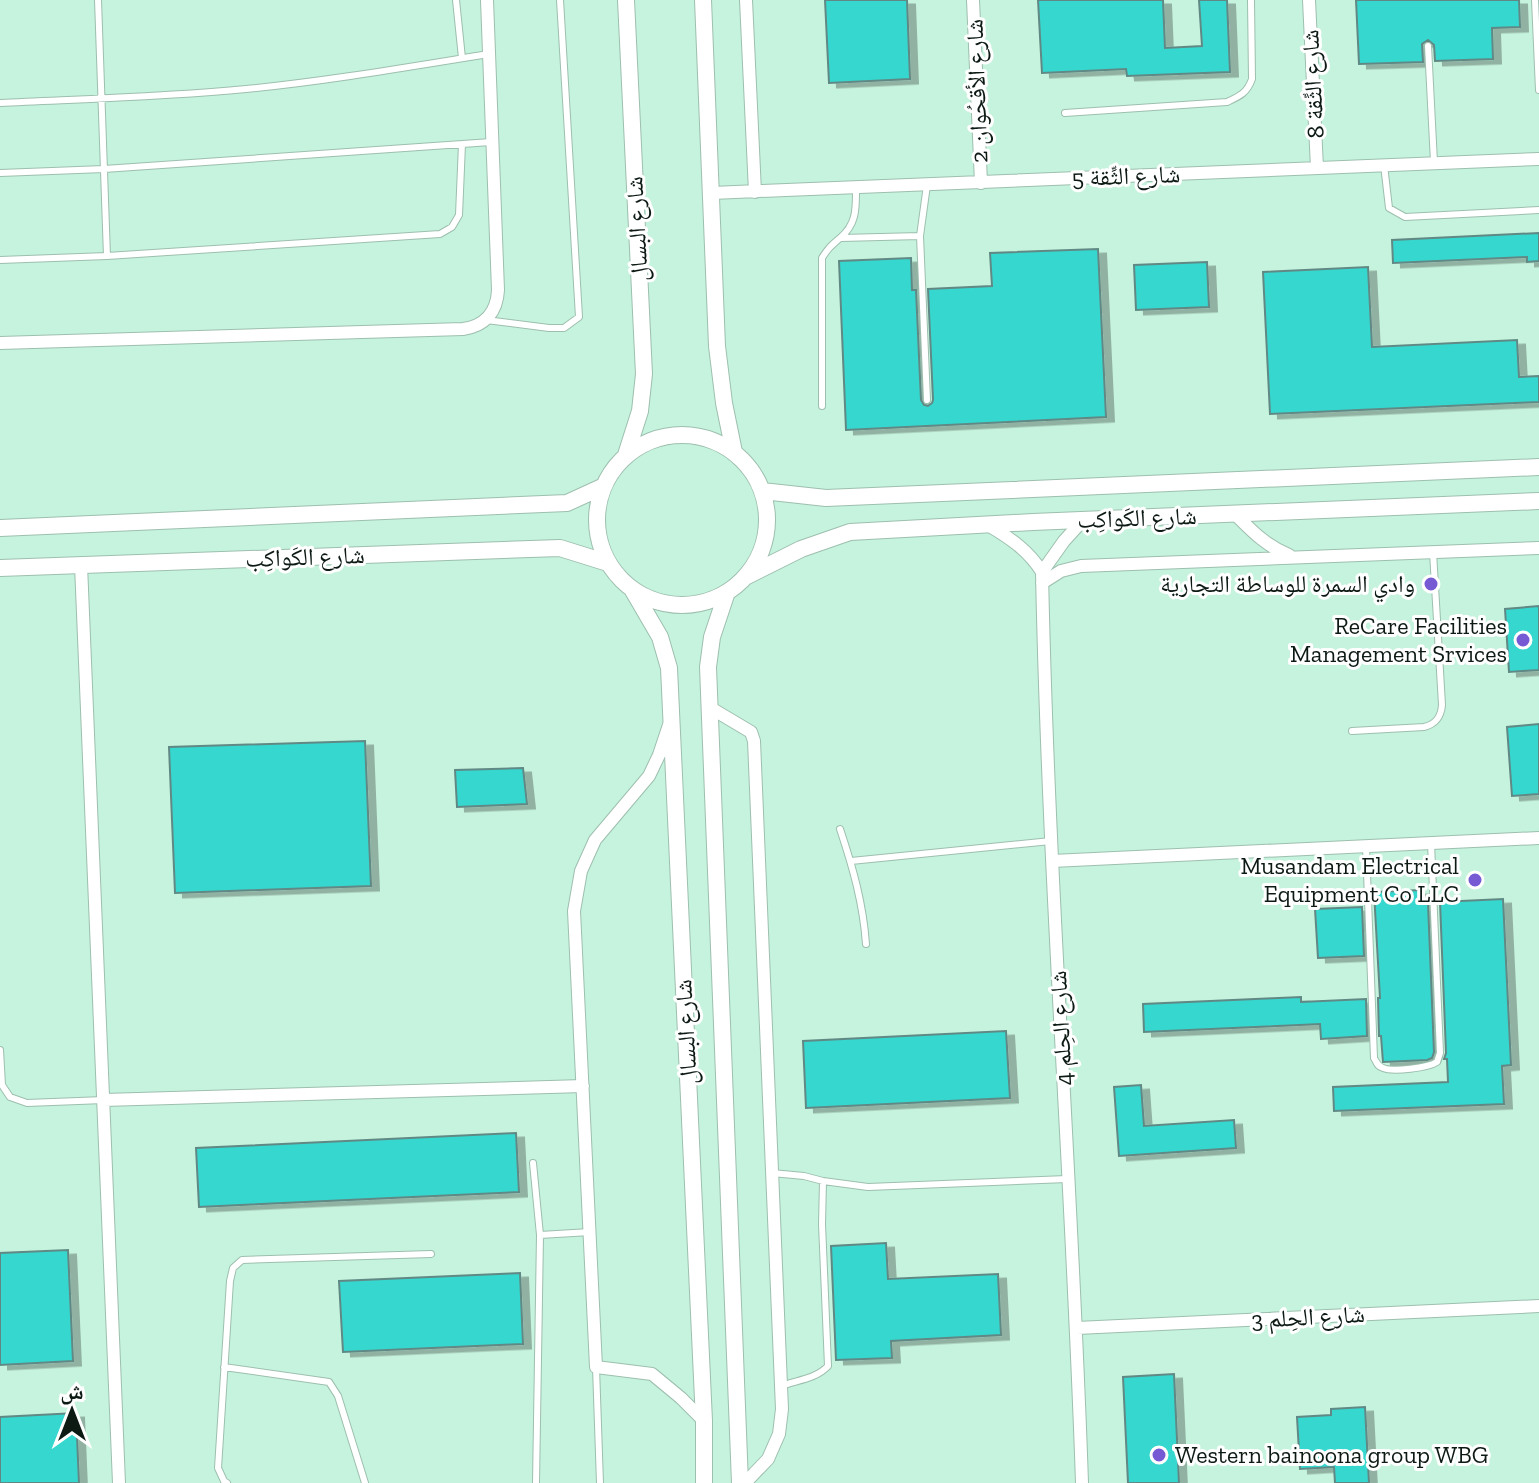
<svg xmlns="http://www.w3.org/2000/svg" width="1539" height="1483" font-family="'Zilla Slab','Noto Naskh Arabic',serif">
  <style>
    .built { fill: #c6f3dd }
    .building { fill: #35d7ce; stroke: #618985; stroke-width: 2; filter: url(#shadow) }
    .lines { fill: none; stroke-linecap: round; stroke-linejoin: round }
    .service-casing { stroke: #9dbfaf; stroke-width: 8 }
    .minor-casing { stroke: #9dbfaf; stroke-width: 14 }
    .tertiary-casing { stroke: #9dbfaf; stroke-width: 18 }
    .service { stroke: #fff; stroke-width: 6 }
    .minor { stroke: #fff; stroke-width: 12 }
    .tertiary { stroke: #fff; stroke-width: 16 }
    .poi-dot { fill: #755ad4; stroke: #fff; stroke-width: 3 }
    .labels { text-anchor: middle; stroke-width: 6; stroke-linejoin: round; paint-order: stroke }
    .street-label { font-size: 24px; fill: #0d1a14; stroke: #fff }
    .poi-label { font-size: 24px; fill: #0d1a14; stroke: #fff; text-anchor: end }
  </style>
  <defs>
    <filter id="shadow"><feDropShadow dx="8" dy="4.5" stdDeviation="0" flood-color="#0004"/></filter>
  </defs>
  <rect width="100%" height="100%" fill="#d8fcea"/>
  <path class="built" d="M0,0H1539V1483H0Z"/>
  <path class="building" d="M825,0H907L910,79L829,83Z
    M1038,0H1163L1165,48L1202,46L1199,0H1227L1230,72L1127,76L1126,69L1042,73Z
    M1356,0H1519L1520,27L1492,28L1493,59L1435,61L1434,45L1428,40L1422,44L1423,62L1359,64Z
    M1539,233V261L1527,262V257L1393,263L1392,240Z
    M1098,249L1106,417L846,430L839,261L911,258L912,290H916L921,400L924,405L928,406L932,403L933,400L928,289L992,286L990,253Z
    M1207,262L1209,307L1136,310L1134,265Z
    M1368,267L1372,347L1517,340L1519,377L1539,376V402L1270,414L1263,272Z
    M1539,606V670L1509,672L1505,609Z
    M1539,724V794L1512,796L1507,727Z
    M365,741L371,886L175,893L169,747Z
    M523,768L527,804L457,807L455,770Z
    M1421,890V903H1428L1434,1052L1432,1058L1427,1060L1383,1062L1381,1036H1379L1378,998H1380L1374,892Z
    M1503,899L1511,1065L1502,1066L1504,1104L1334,1111L1333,1087L1448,1082L1447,1059H1444L1446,1053L1440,902Z
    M1362,907L1364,956L1318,958L1315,909Z
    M1301,997V1002L1366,999L1367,1036L1321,1039L1320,1024L1144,1032L1143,1004Z
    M1006,1031L1010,1098L806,1108L803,1041Z
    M1141,1085L1144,1126L1234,1120L1236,1148L1119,1156L1114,1087Z
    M516,1133L519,1192L199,1207L196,1148Z
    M886,1243L888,1279L998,1274L1001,1335L891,1341L892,1358L836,1360L831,1246Z
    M68,1250L73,1361L0,1365V1253Z
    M520,1273L523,1344L343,1352L339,1281Z
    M1174,1374L1179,1483H1128L1123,1377Z
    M1365,1407L1369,1483H1335L1334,1467L1300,1469L1297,1417L1331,1415V1409Z
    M76,1413L79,1483H0V1417Z"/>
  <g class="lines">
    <g class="service-casing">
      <path id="service" d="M98,0L107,256
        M456,0L462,58
        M1535,0L1539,90
        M1428,46L1434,162
        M0,103C82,99 164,97 246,89C327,81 408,67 489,54
        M1065,113L1227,102C1240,96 1247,93 1252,79L1251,0
        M1384,165L1389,208L1405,217L1539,210
        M0,173L104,169L491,142
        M841,238L920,236
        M0,260L107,256L440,234L452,227L459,215L462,144
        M486,320L549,328H564L579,317L560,0
        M927,400L920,236L927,185
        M822,406V258C829,247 831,246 840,238C857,224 856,208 856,188
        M1352,731L1424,727C1436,724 1441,717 1442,705L1433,552
        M840,829C853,868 863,903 866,944
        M1366,846L1374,1058C1377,1063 1377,1066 1383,1068C1393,1072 1428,1068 1437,1062L1440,1053L1431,843
        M851,861L1051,841
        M0,1050L2,1085L10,1097L27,1103L104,1100
        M533,1163L540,1235L536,1483
        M772,1173L804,1176L823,1181L868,1187L1067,1179
        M540,1235L590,1232
        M224,1367L329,1382L338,1396L365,1483
        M596,1367L600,1483
        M781,1386C797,1380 816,1379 828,1366L822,1224L823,1181
        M227,1483L224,1481L218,1468L230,1281L233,1268L242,1260L431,1254"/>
    </g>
    <g class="minor-casing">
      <path id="minor" d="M746,0L755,192
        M973,0L981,183
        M1309,0L1317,168
        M712,193L1539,159
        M0,343L463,329C485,326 497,312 498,290L487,0
        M1235,514C1252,531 1266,546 1289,555
        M988,525C1010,538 1028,550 1042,572C1048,876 1072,1179 1082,1483
        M81,565L119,1483
        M1042,572L1064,541L1083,520
        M1042,583L1061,571L1081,566L1539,548
        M709,707L751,732L754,741L782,1409L779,1434L768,1459L745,1483
        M669,725L659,755L649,776L595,840L581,871L574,911L596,1367L652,1374L681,1398L704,1421
        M1052,861L1539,838
        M104,1100L583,1086
        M1077,1328L1539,1306"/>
    </g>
    <g class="tertiary-casing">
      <path id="tertiary" d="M703,0L717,346L724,403L734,452
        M597 520a85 85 0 1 1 170 0a85 85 0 1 1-170 0Z
        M626,455L640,411L644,374L626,0
        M762,491L826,498L1539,467
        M0,528L567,503L602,487
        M0,568L560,548L608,563
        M745,577L801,549L850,532L1033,522L1539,501
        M632,589L660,637L669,668L704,1421V1483
        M727,592L712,637L708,667L740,1483"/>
    </g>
    <use href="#service" class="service"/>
    <use href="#minor" class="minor"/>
    <use href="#tertiary" class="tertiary"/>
  </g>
  <g class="poi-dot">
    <circle cx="1431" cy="584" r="8"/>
    <circle cx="1523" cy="640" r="8"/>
    <circle cx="1475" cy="880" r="8"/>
    <circle cx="1159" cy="1455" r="8"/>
  </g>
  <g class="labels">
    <g class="street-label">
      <text transform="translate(1313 84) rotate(-93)" y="8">شارع الثِّقة 8</text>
      <text transform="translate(977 91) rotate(-92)" y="8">شارع الأقحُوان 2</text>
      <text transform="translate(1126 176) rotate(-2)" y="8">شارع الثِّقة 5</text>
      <text transform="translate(637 229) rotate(-93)" y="8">شارع البسال</text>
      <text transform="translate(1137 518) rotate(-2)" y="8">شارع الكَواكِب</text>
      <text transform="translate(305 557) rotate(-2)" y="8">شارع الكَواكِب</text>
      <text transform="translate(1061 1028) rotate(-93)" y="8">شارع الحِلم 4</text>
      <text transform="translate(686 1032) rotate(-93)" y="8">شارع البسال</text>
      <text transform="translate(1308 1317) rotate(-3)" y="8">شارع الحِلم 3</text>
    </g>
    <g class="poi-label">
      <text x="1415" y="592">وادي السمرة للوساطة التجارية</text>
      <text x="1507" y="634">ReCare Facilities<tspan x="1507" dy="28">Management Srvices</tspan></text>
      <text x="1459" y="874">Musandam Electrical<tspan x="1459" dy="28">Equipment Co LLC</tspan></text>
      <text x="1175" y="1463" text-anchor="start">Western bainoona group WBG</text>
    </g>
  </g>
  <g transform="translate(72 1411)" stroke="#ffffff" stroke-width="6" paint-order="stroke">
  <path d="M0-6L14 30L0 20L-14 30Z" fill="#0d1a14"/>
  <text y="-12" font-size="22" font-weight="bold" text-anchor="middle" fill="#0d1a14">ش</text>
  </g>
</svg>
